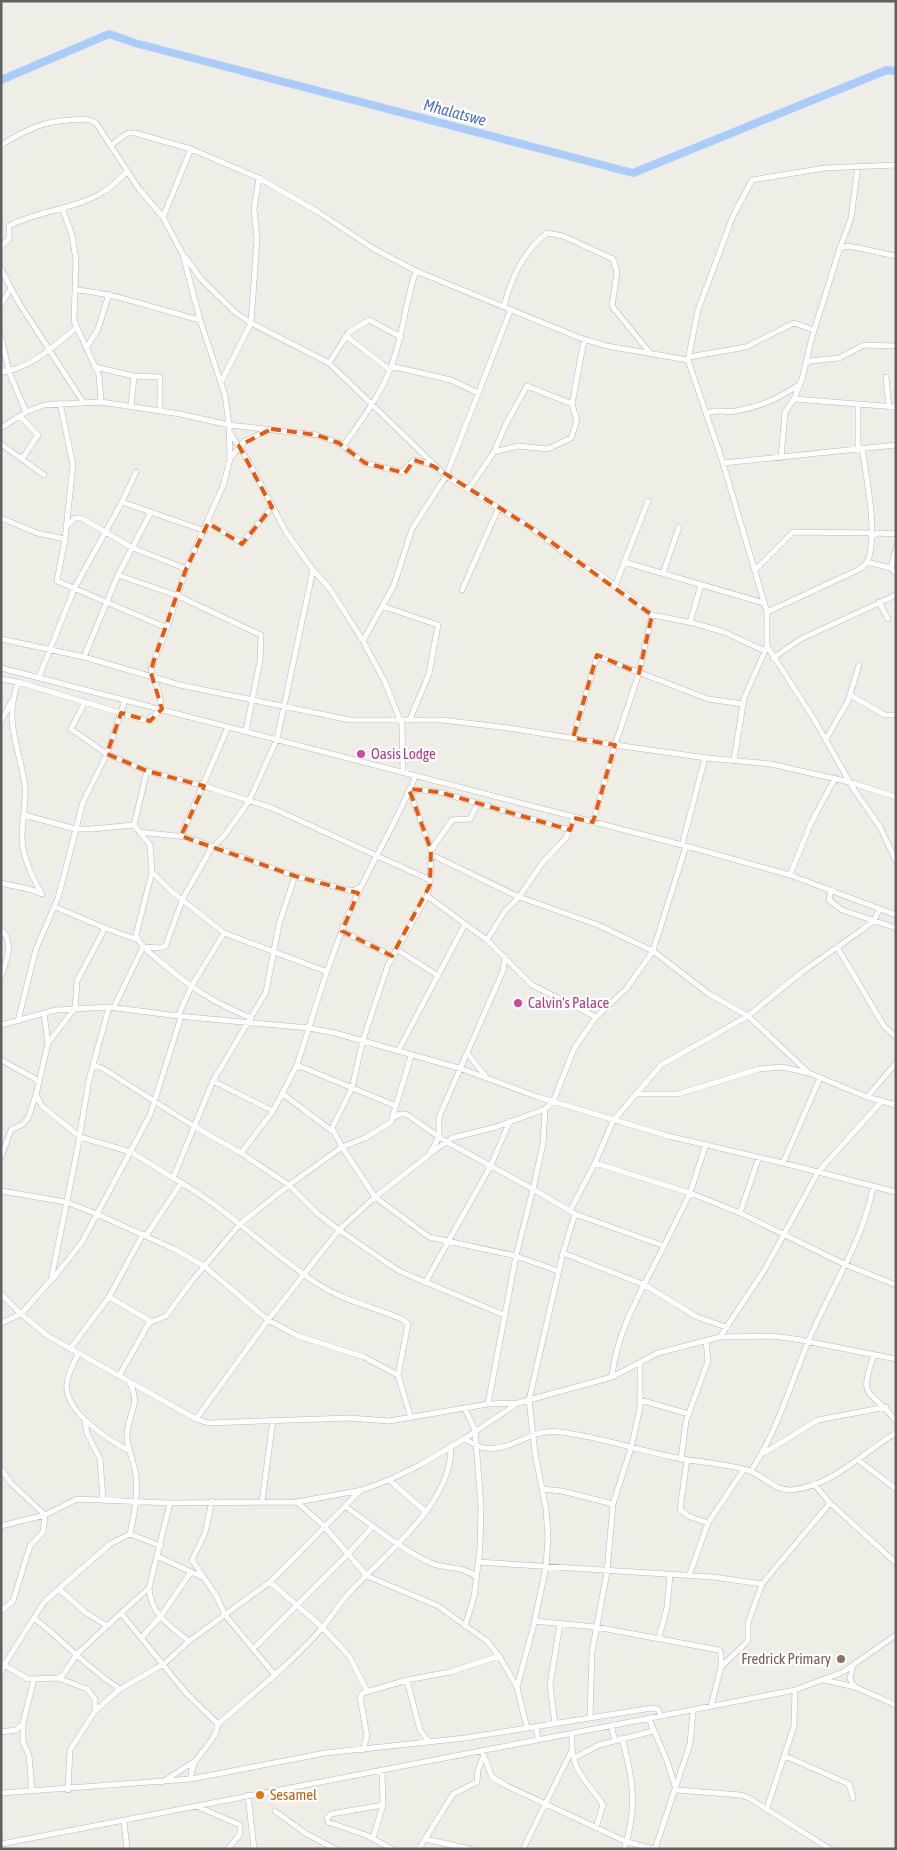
<svg xmlns="http://www.w3.org/2000/svg" width="897" height="1850" font-family="'Asap Condensed',sans-serif">
  <style>
    .lines { fill: none; stroke-linecap: round; stroke-linejoin: round }
    .river { stroke: #aaccfa; stroke-width: 8 }
    .minor-casing { stroke: #b6b7bc; stroke-width: 6 }
    .minor { stroke: #fff; stroke-width: 5 }
    .marked { fill: none; stroke: #e8590c; stroke-width: 4; stroke-dasharray: 10 6; stroke-linejoin: round }
    .hotel-dot { fill: #d1479c; stroke: #fff; stroke-width: 2 }
    .education-dot { fill: #8d6e63; stroke: #fff; stroke-width: 2 }
    .food-dot { fill: #e8710a; stroke: #fff; stroke-width: 2 }
    .labels { text-anchor: middle; stroke-width: 4.5; stroke-linejoin: round; paint-order: stroke }
    .hotel-label { font-size: 15px; fill: #b23c85; stroke: #fff; text-anchor: start }
    .education-label { font-size: 15px; fill: #785e54; stroke: #fff; text-anchor: end }
    .food-label { font-size: 15px; fill: #c56008; stroke: #fff; text-anchor: start }
    .water-label { font-size: 16px; font-style: italic; fill: #4d73be; stroke: #fff }
  </style>
  <rect width="100%" height="100%" fill="#efeee6"/>
  <g class="lines">
    <path class="river" d="M1,80L109,34L135,43L633,173L887,70L896,71"/>
    <g class="minor-casing">
      <path id="minor" d="M1,145C24,131 43,121 70,120C80,119 88,118 96,123L139,189L163,217L183,255L200,320L225,395L229,425L230,459L223,486L186,569L167,628L151,668L152,677L158,689L162,709L147,721L18,682C3,724 20,746 25,787C26,804 22,820 22,837C22,857 32,877 42,894
        M111,145L128,133H135L191,149L259,178L318,212L374,249L416,271L580,338L607,346L688,360
        M896,165L825,168L752,180L733,216L698,310L688,360L723,463L767,612V646L814,719L853,788L880,827L896,861
        M62,208L72,235L76,260L74,321L99,375L101,402
        M163,217L191,149
        M1,246L9,239V226C38,210 75,210 103,192C112,187 119,179 127,172
        M840,248L849,246L896,256
        M186,258L201,279L236,313L251,323L329,363L446,476L533,529L571,558L601,575L652,615L693,623L724,632L765,651L767,646
        M1,269L19,303L83,402
        M77,290C119,294 159,310 200,320
        M1,305L11,288
        M504,306C512,277 522,253 547,233L563,236L613,259L617,273L612,306L650,353
        M346,336L390,370
        M1,337L9,372L26,412
        M87,347L98,329L109,294
        M689,357L746,347L794,323L814,330
        M329,363L349,332L369,320L401,337
        M806,364L810,361L839,358L864,345L896,346
        M391,366L451,380L478,393
        M95,367L134,376L160,377V411
        M1,372C29,370 55,345 76,328
        M886,377L889,407
        M221,382L251,323L257,239L254,209L259,178
        M794,399L896,407
        M60,403L73,465L65,539L57,581L167,628
        M858,406V448
        M131,407L134,376
        M706,414C716,408 725,413 736,411C761,407 780,398 800,384
        M20,416L38,435L22,459
        M1,428L26,412L44,405L101,402L180,414L229,425L317,435L339,443L365,463L402,472L414,460L432,465
        M230,433L249,462L286,532L313,570L330,589L363,641
        M1,444L44,475
        M343,446C361,421 380,396 391,367C403,336 405,303 416,271
        M494,452L518,446L548,449L571,438L577,421L572,404L584,340
        M230,458L245,441L268,430
        M781,458L785,412L794,399L802,379L812,337L840,248L851,218L858,166
        M723,463L896,445
        M136,472L122,502L205,531
        M468,490L494,452L506,424L527,386L572,404
        M1,518L37,533L65,539
        M208,523L242,543L272,507
        M66,527L75,518H81L133,548L186,569
        M871,537L878,533L896,534
        M624,562L764,603
        M867,562L891,568L896,574
        M891,568L896,548
        M755,570L793,532L871,533
        M663,573L679,527
        M118,575L178,596L261,635L260,661L246,731
        M615,586L648,501
        M462,590L498,509
        M879,602L888,619
        M382,606L438,625L429,674L410,719
        M767,612L858,570C861,568 865,565 867,562C879,538 866,475 862,448
        M652,615L639,673L615,745L707,758L771,764L849,782L896,797
        M690,622L701,585
        M1,639L84,657L180,685L350,720H442L508,728L615,745L593,822
        M84,657L118,575L151,512
        M773,658L801,639L896,595
        M1,668L686,846L790,875L896,915
        M39,677L75,587L122,502
        M1,679L18,682
        M850,695L885,715H896
        M85,702L71,729L107,754L147,771L204,786L272,808L430,880
        M1,722L11,702
        M573,738L596,660L599,657L708,699L743,704
        M826,739L848,701L859,665
        M734,760L744,698L765,651
        M147,771L134,825L150,845L152,872L136,935C141,947 152,955 162,963C194,990 213,1002 251,1018
        M403,773L402,725L385,682L363,641L394,585L412,529L446,476L511,309
        M411,789L439,792L570,830
        M24,815L75,829H92L134,825
        M139,832L186,837L295,876L352,891L361,887
        M181,836L228,727
        M682,845L705,758
        M431,850L452,820L470,819L477,805
        M432,855L519,897L598,925L653,951L709,994L748,1016L809,1073
        M152,872L171,891L224,933L325,971
        M790,875L811,823L835,778
        M295,876L279,924L266,992L213,1081L173,1178C226,1207 268,1252 318,1284C344,1301 374,1307 402,1319L408,1324L398,1375L411,1418
        M1,883C15,887 29,887 42,894
        M831,890L829,900L842,910L896,928
        M427,896L487,940L532,985L596,1017
        M55,907L105,928
        M880,909L874,920L863,929L802,972L748,1016L661,1065L613,1121L595,1163L690,1193L740,1213L844,1264L896,1285
        M1,930C15,942 6,962 1,977
        M342,931L392,956
        M487,940L505,911L519,897L543,862L566,838L574,818
        M837,947L884,1026L896,1037
        M396,949L437,975
        M114,1007L143,947L161,948L166,945L183,898L211,849L224,836L249,801L277,739L313,570
        M44,1013L48,1043
        M178,1016L191,987L224,933
        M181,1017L150,1115L97,1214L174,1249L204,1266L268,1320L298,1336L364,1357L398,1375
        M18,1021L36,949L58,898L83,802L107,754L125,700
        M1,1025L56,1010L109,1007L178,1016L309,1028L335,1033L462,1069L538,1097L668,1136L783,1163L896,1192
        M398,1051L465,924
        M467,1053L487,1078
        M411,1056L391,1122L365,1138L342,1147L375,1197L429,1237L516,1256L558,1271
        M1,1060L39,1081
        M93,1065L102,1068L195,1127L241,1153
        M213,1081L273,1111
        M283,1094L332,1131
        M635,1094H678L759,1069L782,1067L809,1073L867,1097L896,1105
        M36,1095L42,1106L80,1137L131,1152L173,1178
        M867,1097L896,1063
        M396,1106L297,1065C315,1010 330,955 354,902C371,863 394,827 410,788
        M545,1109L543,1144L533,1189L575,1214
        M394,1117L400,1114H406L445,1141L533,1189L516,1256L488,1404
        M431,1153L452,1138L496,1127L545,1109L553,1102L574,1049L582,1037L596,1017L626,989L653,951L686,846
        M1,1157L11,1130L23,1124L28,1118L36,1095L48,1043L75,1008L77,981L105,928L138,940
        M783,1163L820,1078
        M1,1191L66,1202L97,1214L82,1242L52,1280
        M570,1211L595,1163
        M740,1213L759,1157
        M146,1236L181,1183
        M664,1246L690,1193L706,1144
        M563,1253L575,1214L664,1246C644,1286 616,1331 612,1377
        M425,1283L490,1167L510,1121
        M1,1294L21,1314L48,1336L196,1419L208,1423L349,1418L389,1421L488,1404L518,1403
        M109,1297L152,1322
        M504,1315L399,1271L339,1230L375,1197L429,1155L439,1137V1117L503,971L505,957
        M1,1323L21,1314L51,1280L77,1151L89,1080L109,1007
        M720,1337L765,1269L818,1172L882,1101
        M70,1349L109,1297L143,1234
        M78,1354C74,1363 68,1373 67,1383C63,1411 108,1440 130,1451
        M874,1355C857,1401 871,1388 896,1421
        M119,1376L149,1323L166,1316L191,1282L240,1224L289,1185L241,1153L273,1111L297,1065
        M640,1400L689,1414
        M196,1419L268,1320L339,1230L318,1214L289,1185L342,1147L332,1128L352,1088L363,1040L388,965L427,896L430,885L431,850L411,795L412,784L415,777
        M85,1422L87,1433L100,1459L103,1499
        M464,1439C470,1442 478,1447 485,1448C513,1452 528,1428 561,1432C598,1437 635,1449 672,1457C697,1462 722,1463 747,1470C762,1474 774,1491 791,1490C833,1486 862,1453 896,1433
        M764,1453L818,1420L886,1407
        M681,1459L686,1421L708,1361L706,1340
        M687,1460L680,1509L688,1516L708,1523
        M858,1460L896,1489
        M1,1469L11,1483L45,1515L43,1532L30,1546L13,1601L1,1611
        M751,1471C777,1431 790,1386 808,1342C829,1291 863,1242 873,1187
        M389,1480L425,1511
        M814,1484L830,1503L896,1563
        M542,1489L562,1491L613,1504
        M361,1490L270,1582L323,1628L349,1656L367,1691
        M212,1501L205,1533L192,1560L217,1597L225,1615L275,1675C291,1660 307,1646 321,1629C331,1618 338,1605 349,1593C384,1555 452,1504 451,1447
        M262,1502L273,1420
        M297,1502L324,1526L367,1576L438,1606L487,1641L499,1656L517,1687L527,1728
        M170,1503L149,1588L121,1613L186,1693L218,1724C215,1746 189,1757 191,1779
        M346,1507C374,1526 400,1549 431,1563C444,1569 464,1566 475,1576
        M1,1526L45,1515L77,1499L170,1503L297,1502L362,1490L389,1480L420,1465L464,1439L518,1403L612,1377L658,1353L720,1337L772,1336L795,1339L896,1359
        M130,1534L161,1546
        M157,1556L202,1577
        M478,1562L713,1577L762,1584L748,1623V1641L721,1667
        M689,1576L708,1523L744,1469
        M762,1584L830,1503
        M149,1588C151,1615 170,1626 189,1641
        M60,1590L85,1612L107,1626
        M35,1619C64,1641 89,1670 120,1689
        M534,1621L596,1627L719,1650L721,1653V1667L711,1706
        M465,1626L474,1597L480,1548L481,1506L475,1430L465,1409
        M142,1637L160,1617L191,1572
        M659,1637L667,1607L670,1576
        M253,1649L348,1554L373,1526
        M1,1663L4,1665L1,1673
        M853,1665L850,1679L855,1687
        M58,1678L63,1675L77,1654L121,1613
        M407,1680L420,1730L429,1742
        M824,1680L855,1687L896,1705
        M517,1687L533,1628L546,1567L548,1536L546,1509L535,1453L529,1400L563,1253L645,1285L697,1317L726,1327
        M95,1711V1699L87,1689L58,1678L28,1679L4,1665L44,1602L110,1544L130,1534C134,1515 138,1496 136,1476C135,1464 128,1451 127,1438C126,1413 142,1409 130,1383
        M590,1718L592,1652L607,1572L613,1504L631,1448L640,1408V1363
        M649,1719L667,1761L676,1789
        M218,1724L275,1675
        M555,1724L550,1685L560,1624
        M536,1726L538,1740
        M611,1726L615,1740
        M1,1732L16,1730L23,1724
        M572,1734C570,1772 585,1777 603,1805L596,1828
        M622,1738C633,1779 638,1808 624,1849
        M363,1750L367,1736L360,1697L363,1693L407,1680L450,1672L499,1656
        M482,1751L492,1777L505,1785L627,1842L654,1849
        M785,1756L849,1784L853,1798
        M574,1758L599,1745L653,1731
        M162,1782L195,1761
        M68,1790L70,1750L95,1711L120,1689L164,1664L189,1641L270,1582
        M676,1790L741,1795L749,1798L830,1849
        M32,1791L29,1755L23,1742V1723L34,1679
        M1,1793L191,1779L325,1753L465,1738L652,1708L658,1709L661,1716
        M248,1795L254,1849
        M383,1805L331,1814L327,1818L328,1822L366,1835L392,1849
        M196,1806L240,1825V1834L228,1849
        M767,1808L794,1726L795,1690
        M275,1811L305,1833L335,1849
        M124,1821L127,1849
        M373,1838L383,1805L382,1771
        M425,1839L470,1849
        M1,1844L795,1690L843,1672L896,1635
        M419,1849L453,1794L477,1782L478,1770L483,1758
        M523,1849L572,1750
        M655,1849L690,1744L693,1710"/>
    </g>
    <use href="#minor" class="minor"/>
  </g>
  <path class="marked" d="M271,429L317,435L339,443L365,463L405,473L414,460L433,466L533,529L652,615L639,673L597,655L573,738L615,745L593,822L574,818L570,830L439,792L409,789L431,850L430,885L392,956L342,931L358,893L295,876L181,836L204,786L147,771L107,754L121,713L150,721L162,709L151,673L153,663L186,569L208,523L242,544L272,507L239,446Z"/>
  <g class="hotel-dot">
    <circle cx="361" cy="754" r="5"/>
    <circle cx="518" cy="1003" r="5"/>
  </g>
  <circle class="education-dot" cx="841" cy="1659" r="5"/>
  <circle class="food-dot" cx="260" cy="1795" r="5"/>
  <g class="labels">
    <g class="hotel-label">
      <text x="371" y="759">Oasis Lodge</text>
      <text x="528" y="1008">Calvin's Palace</text>
    </g>
    <g class="education-label">
      <text x="831" y="1664">Fredrick Primary</text>
    </g>
    <g class="food-label">
      <text x="270" y="1800">Sesamel</text>
    </g>
    <g class="water-label">
      <text transform="translate(455 112) rotate(15)" y="6">Mhalatswe</text>
    </g>
  </g>
  <rect width="897" height="1850" fill="none" stroke="#5e6065" stroke-width="5"/>
</svg>
